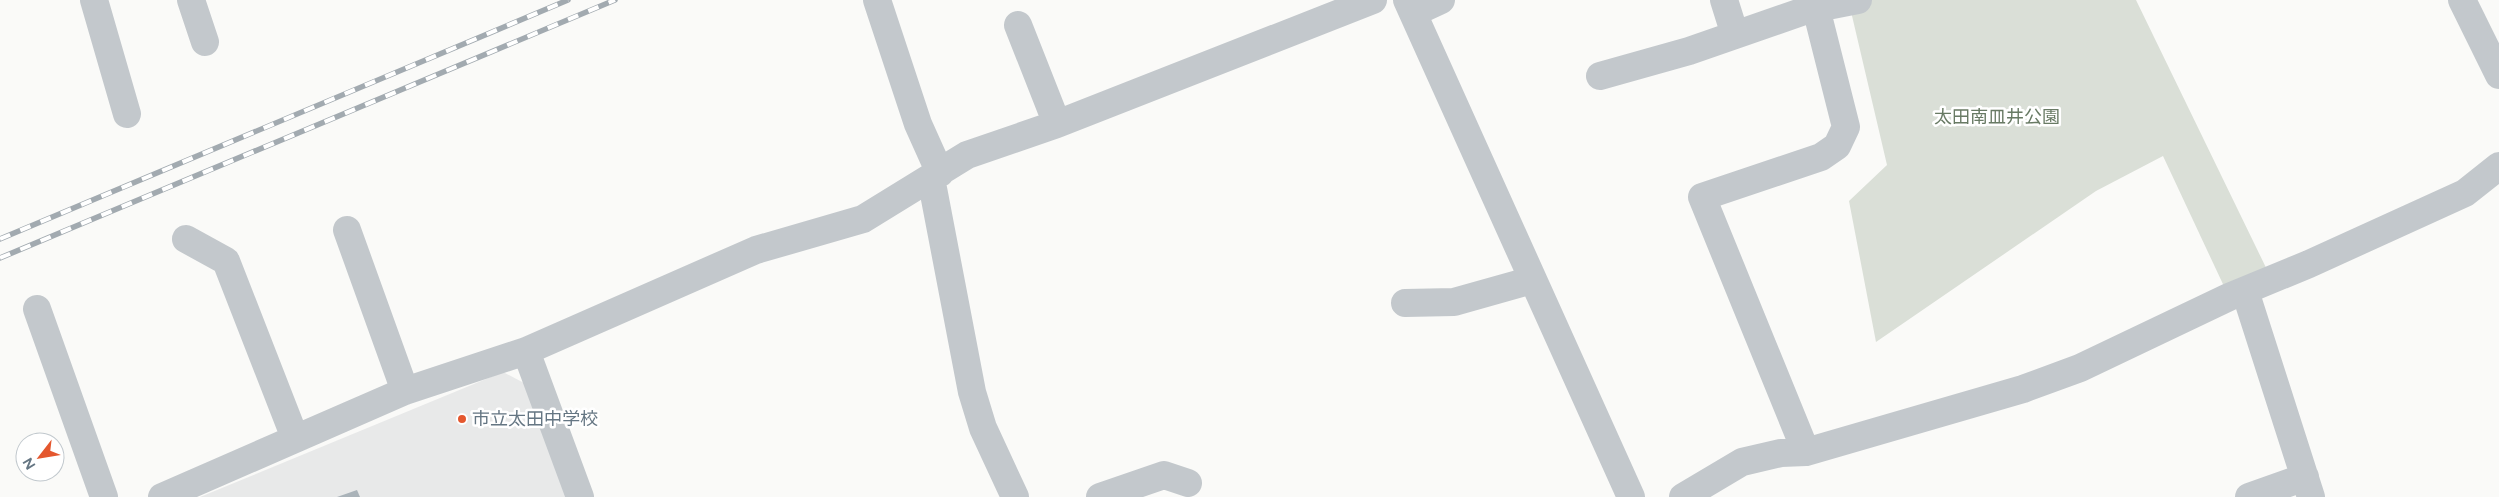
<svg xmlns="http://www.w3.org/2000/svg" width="2499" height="497" font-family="Figtree,'Noto Sans JP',sans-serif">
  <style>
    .built { fill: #e8e9e9 }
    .green { fill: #dadfd7 }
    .building { fill: #aab3b9 }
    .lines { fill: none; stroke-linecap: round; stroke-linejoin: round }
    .minor { stroke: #c3c8cc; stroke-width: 28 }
    .rail-casing { stroke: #a2aab0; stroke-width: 5.5 }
    .rail { stroke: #fff; stroke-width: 4; stroke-dasharray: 11; stroke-linecap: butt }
    .poi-dot { fill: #e4572e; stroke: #fff; stroke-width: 2 }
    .labels { text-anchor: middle; stroke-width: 5; stroke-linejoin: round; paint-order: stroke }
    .park-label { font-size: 18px; fill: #687a64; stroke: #fff }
    .poi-label { font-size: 18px; fill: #657683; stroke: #fff; text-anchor: start }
  </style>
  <rect width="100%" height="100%" fill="#fafaf8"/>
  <path class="built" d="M503,372L524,383L566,497H200Z"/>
  <path class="green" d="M1858,0H2136L2272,280L2229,297L2163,156L2096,191L1876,342L1849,201L1887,165L1849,3Z"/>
  <path class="building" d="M357,490L360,497H337Z"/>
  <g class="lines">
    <path class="minor" d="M94,0L127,114
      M191,0L205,42
      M877,0L918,124L940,173
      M1407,0L1631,497
      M1724,0L1735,35
      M2462,0L2499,75
      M1413,13L1441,0
      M1018,25L1057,124
      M1600,76L1689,51L1807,10L1858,0
      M931,178L972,392L983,428L1015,497
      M347,230L405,391
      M186,239L226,261L295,438
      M2245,291L2311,497
      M1405,303L1454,302L1532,280
      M37,309L104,497
      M526,351L580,497
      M1806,452L1702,197L1821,157L1837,146L1846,127L1816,8
      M162,497L405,391L526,351L756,250L863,219L967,155L1057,124L1373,0
      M1100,497L1164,475L1188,483
      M1683,497L1742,462L1781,453L1806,452L2023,389L2080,368L2229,297L2309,264L2465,193L2499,166
      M2249,497L2305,477"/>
    <g class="rail-casing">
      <path id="rail" d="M0,239L568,0
        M0,258L615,0"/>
    </g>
    <use href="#rail" class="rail"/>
  </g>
  <circle class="poi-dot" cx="462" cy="419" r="5"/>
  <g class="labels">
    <g class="park-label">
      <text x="1997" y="123">太田南皿井公園</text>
    </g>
    <g class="poi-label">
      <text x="472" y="425">市立太田中学校</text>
    </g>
  </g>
  <g transform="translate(40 457) rotate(239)"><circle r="24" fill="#ffffff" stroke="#c1c8cd"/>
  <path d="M0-4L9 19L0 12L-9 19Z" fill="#e4572e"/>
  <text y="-8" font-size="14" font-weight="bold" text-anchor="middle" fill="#657683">N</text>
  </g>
</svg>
